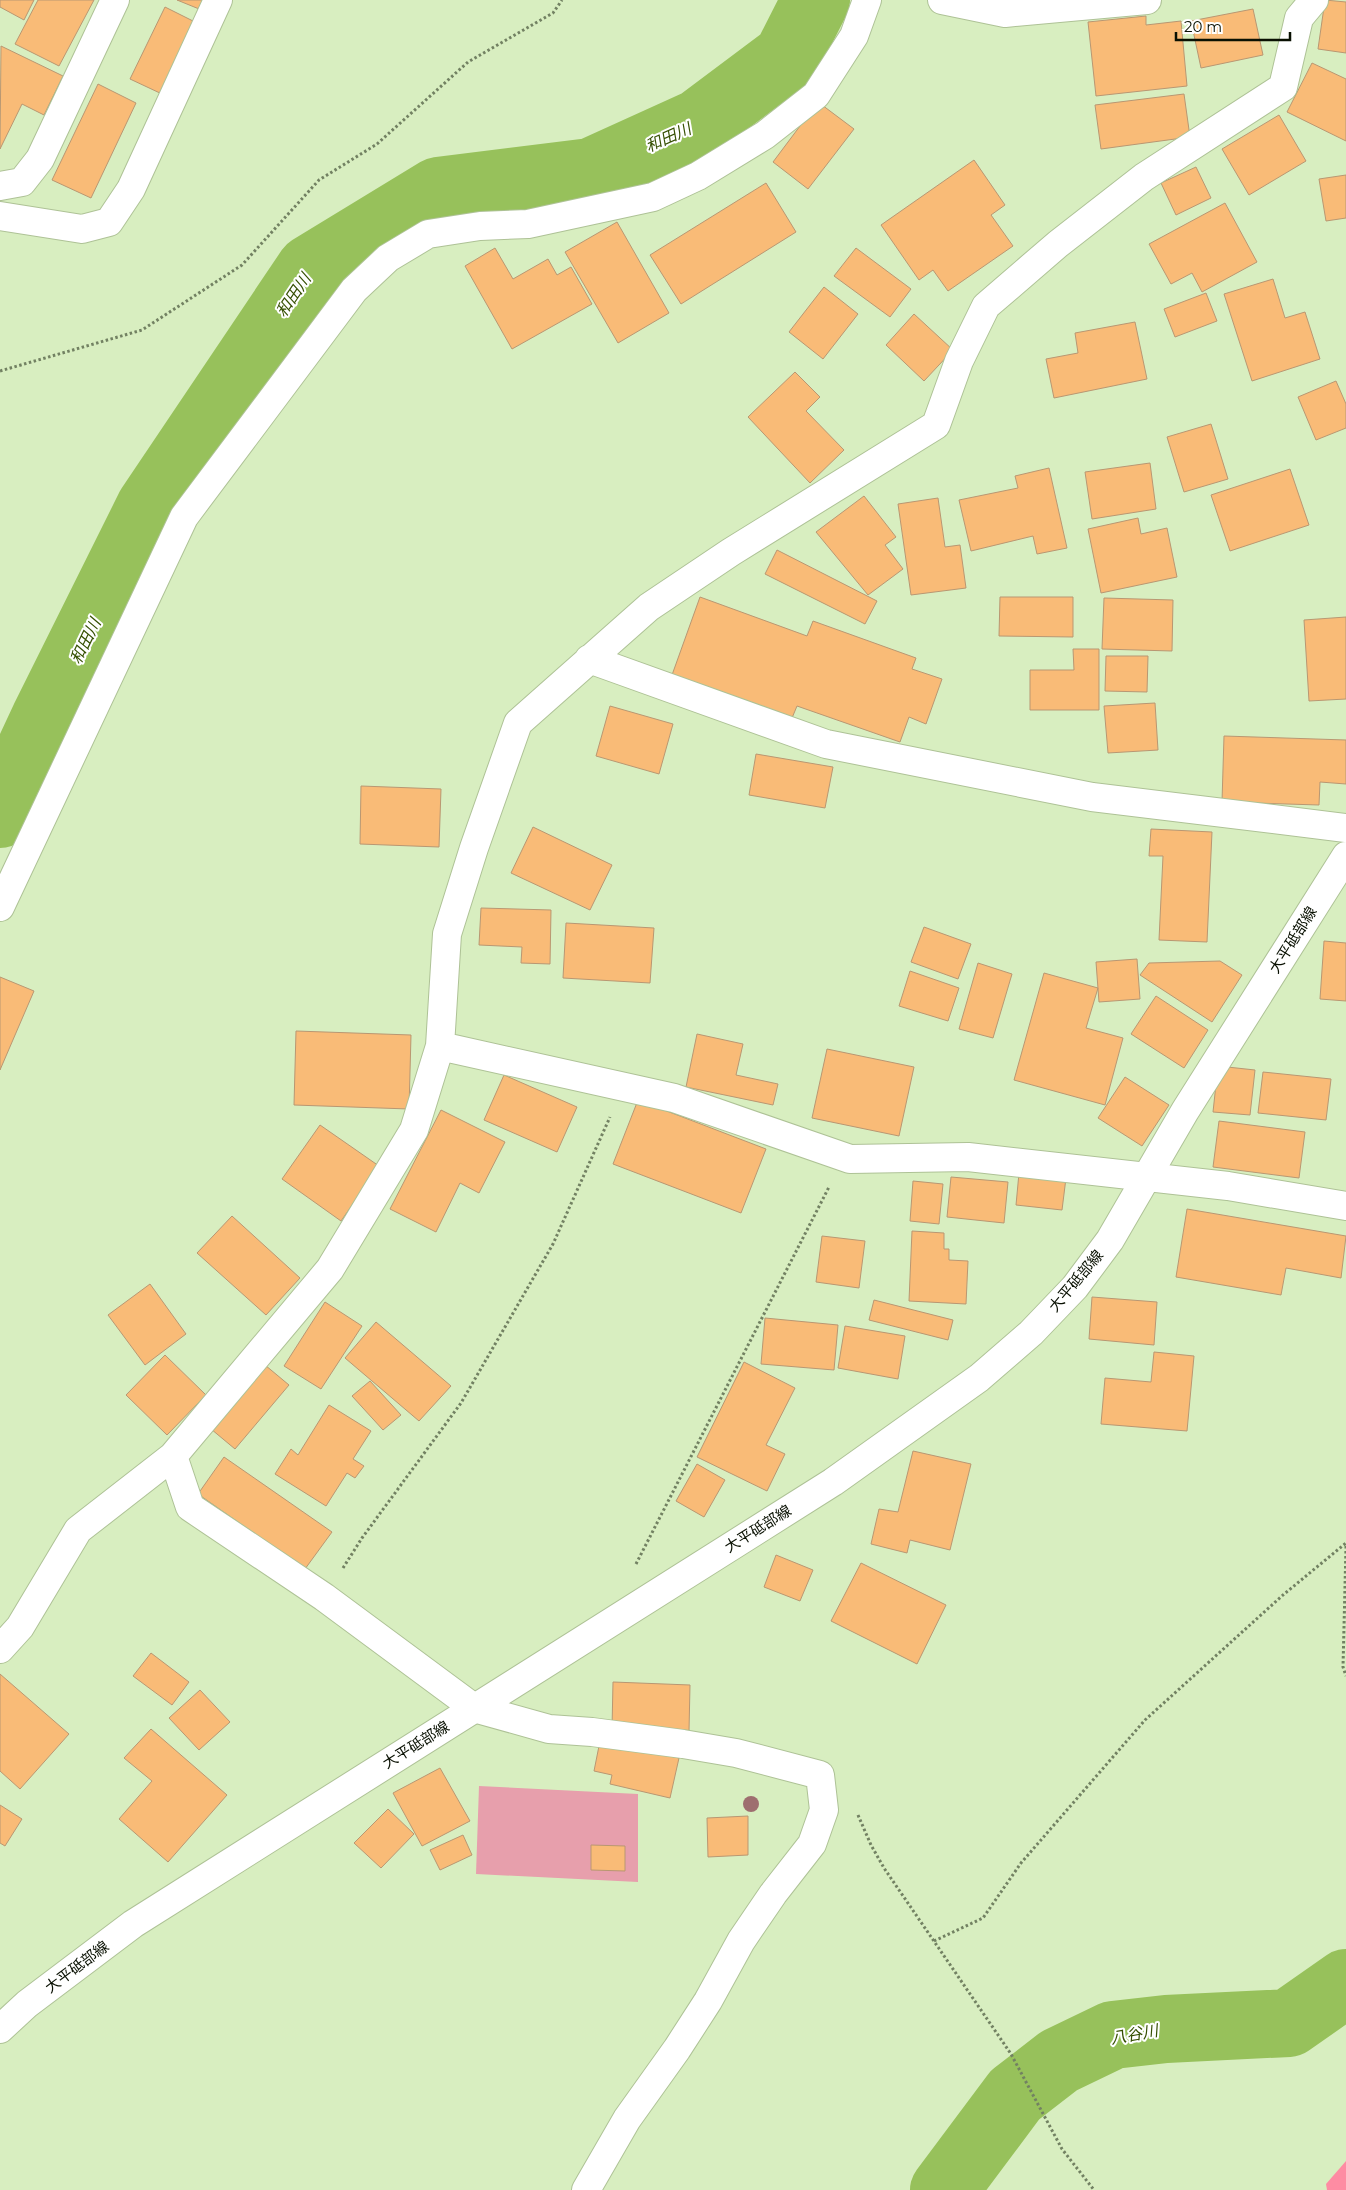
<svg xmlns="http://www.w3.org/2000/svg" width="1346" height="2190" font-family="Montserrat,'Noto Sans JP',sans-serif">
  <style>
    .green { fill: #e79fac }
    .forest { fill: #fe8ca3 }
    .lines { fill: none; stroke-linecap: round; stroke-linejoin: round }
    .river { stroke: #97c15b; stroke-width: 68 }
    .building { fill: #f9bb77; stroke: #b99772 }
    .street-casing { stroke: #aec296; stroke-width: 30 }
    .primary-casing { stroke: #aec296; stroke-width: 30 }
    .path { stroke: #728162; stroke-width: 3; stroke-dasharray: 2.5 2.5; stroke-linecap: butt }
    .street { stroke: #fff; stroke-width: 28 }
    .primary { stroke: #fff; stroke-width: 28 }
    .tree { fill: #9e6e6f }
    .labels { text-anchor: middle; stroke-width: 4; stroke-linejoin: round; paint-order: stroke }
    .street-label { font-size: 15px; fill: #091002; stroke: #fff }
    .water-label { font-size: 16px; font-style: italic; fill: #365003; stroke: #fff }
  </style>
  <rect width="100%" height="100%" fill="#d8eec0"/>
  <path class="green" d="M479,1786L638,1794V1882L476,1874Z"/>
  <path class="forest" d="M1346,2161V2190H1327L1326,2184Z"/>
  <g class="lines">
    <path class="river" d="M0,814L45,718L150,507L310,269L438,191L591,172L699,123L787,57L816,0
      M944,2190L1015,2095L1059,2061L1113,2035L1166,2029L1289,2023L1346,1983"/>
  </g>
  <path class="building" d="M0,0H34L24,20L0,7Z
    M38,0H94L59,66L15,44Z
    M177,0H214L209,13Z
    M1325,0L1346,2V53L1318,49Z
    M165,7L197,23L162,94L130,79Z
    M1253,9L1263,55L1201,68L1191,21Z
    M1146,16V25L1181,21L1187,86L1096,96L1088,22Z
    M1,46L63,76L44,115L22,104L0,149Z
    M1312,63L1346,79V141L1287,112Z
    M98,84L136,103L91,198L52,180Z
    M1184,94L1190,137L1101,149L1095,105Z
    M818,102L854,129L808,189L773,162Z
    M1279,115L1306,161L1249,195L1222,149Z
    M974,160L1005,205L991,215L1013,246L948,291L933,270L919,280L881,225Z
    M1196,167L1211,198L1176,215L1161,183Z
    M1346,175V218L1326,221L1319,179Z
    M766,183L796,232L681,304L650,255Z
    M1225,203L1257,262L1202,292L1192,273L1171,284L1149,244Z
    M617,222L669,313L618,343L565,252Z
    M495,248L513,279L548,259L557,275L571,267L592,304L512,349L465,266Z
    M856,248L911,289L890,317L834,276Z
    M1273,279L1285,318L1305,312L1320,359L1252,381L1224,294Z
    M824,287L858,314L823,359L789,332Z
    M1206,293L1217,321L1175,337L1164,309Z
    M914,314L953,350L924,381L886,345Z
    M1135,322L1147,379L1054,398L1046,359L1078,353L1075,333Z
    M795,372L820,397L806,411L844,450L810,483L748,417Z
    M1336,381L1346,404V428L1316,440L1298,397Z
    M1211,424L1228,479L1184,492L1167,437Z
    M1150,463L1156,509L1092,519L1085,472Z
    M1049,468L1067,548L1037,554L1033,536L971,551L959,500L1018,488L1015,476Z
    M1290,469L1309,525L1230,551L1211,495Z
    M864,496L896,537L885,545L903,569L868,595L816,532Z
    M938,498L945,547L960,545L966,588L911,595L898,504Z
    M1138,518L1141,534L1167,528L1177,577L1101,593L1088,529Z
    M777,550L877,601L865,624L765,574Z
    M700,597L807,636L813,621L916,658L912,669L942,679L926,724L909,717L900,742L797,706L792,718L672,675Z
    M1000,597H1073V637L999,636Z
    M1104,598L1173,600L1172,651L1102,649Z
    M1346,617V699L1309,701L1304,620Z
    M1073,649H1099V710H1030V670H1074Z
    M1106,656H1148L1147,692L1105,691Z
    M1155,703L1158,750L1108,753L1104,706Z
    M610,706L673,724L659,774L596,756Z
    M1224,736L1346,740V784L1320,782L1319,805L1222,802Z
    M756,754L833,767L825,808L749,795Z
    M361,786L441,789L439,847L360,844Z
    M533,827L612,865L590,910L511,873Z
    M1151,829L1212,832L1207,942L1159,940L1163,856H1149Z
    M481,908L551,910L550,964L521,963L522,947L479,945Z
    M566,923L654,928L650,983L563,978Z
    M924,927L971,944L958,979L911,962Z
    M1324,941L1346,943V1001L1320,999Z
    M1137,959L1140,999L1099,1002L1096,962Z
    M1220,961L1242,975L1212,1022L1140,975L1149,963Z
    M978,963L1012,974L993,1038L959,1029Z
    M910,971L959,988L948,1021L899,1006Z
    M1044,973L1098,988L1086,1028L1123,1038L1105,1105L1014,1080Z
    M0,977L34,991L0,1070Z
    M1156,996L1208,1030L1184,1068L1131,1034Z
    M296,1031L411,1035L409,1109L294,1105Z
    M697,1034L743,1044L736,1075L778,1084L773,1105L686,1087Z
    M827,1049L914,1067L899,1136L812,1118Z
    M1218,1066L1255,1070L1250,1115L1213,1112Z
    M1263,1072L1331,1079L1326,1120L1258,1113Z
    M504,1075L577,1107L557,1152L484,1120Z
    M1125,1077L1169,1105L1142,1146L1098,1118Z
    M638,1100L766,1149L741,1213L613,1164Z
    M441,1110L505,1142L479,1193L460,1183L436,1232L390,1209Z
    M1219,1121L1305,1132L1299,1178L1213,1167Z
    M320,1125L379,1166L341,1221L282,1179Z
    M1019,1173L1066,1178L1062,1210L1016,1205Z
    M951,1177L1008,1182L1004,1223L947,1217Z
    M913,1181L943,1184L939,1224L910,1221Z
    M1187,1209L1346,1236L1341,1278L1286,1268L1281,1295L1176,1277Z
    M232,1216L300,1278L266,1315L197,1253Z
    M912,1231L944,1233V1249H949V1260L968,1261L966,1304L909,1301Z
    M822,1236L865,1241L859,1288L816,1282Z
    M150,1284L186,1334L145,1365L108,1315Z
    M1092,1297L1157,1302L1154,1345L1089,1339Z
    M874,1300L953,1320L948,1340L869,1320Z
    M325,1302L362,1326L321,1389L284,1366Z
    M765,1318L838,1325L834,1370L761,1364Z
    M376,1322L451,1386L419,1421L345,1358Z
    M845,1326L905,1336L898,1379L838,1368Z
    M1154,1352L1194,1356L1187,1431L1101,1424L1105,1378L1151,1382Z
    M165,1355L206,1395L167,1435L126,1395Z
    M744,1362L795,1388L766,1445L785,1454L767,1491L697,1457Z
    M265,1365L289,1385L235,1449L211,1429Z
    M370,1381L401,1415L383,1430L352,1396Z
    M329,1405L371,1431L353,1459L364,1466L355,1478L347,1473L326,1506L275,1474L291,1449L298,1455Z
    M913,1451L971,1464L950,1550L910,1540L907,1553L871,1544L879,1509L898,1512Z
    M224,1457L332,1532L305,1569L198,1494Z
    M697,1464L725,1480L704,1517L676,1501Z
    M776,1555L813,1570L800,1601L764,1587Z
    M861,1563L946,1605L917,1664L831,1621Z
    M151,1653L189,1682L172,1705L133,1676Z
    M0,1674L69,1734L20,1789L0,1771Z
    M613,1682L690,1685L689,1731L612,1729Z
    M200,1690L230,1722L199,1750L169,1718Z
    M151,1729L227,1795L168,1862L119,1819L152,1781L124,1758Z
    M600,1741L679,1758L670,1798L610,1784L612,1775L594,1771Z
    M440,1768L470,1821L422,1846L393,1793Z
    M0,1805L22,1819L5,1846L0,1843Z
    M388,1809L414,1834L381,1868L354,1843Z
    M748,1816V1855L708,1857L707,1818Z
    M463,1835L472,1855L440,1870L430,1850Z
    M591,1845L625,1846V1871L591,1870Z"/>
  <g class="lines">
    <g class="street-casing">
      <path id="street" d="M942,0L1005,13L1147,0
        M0,186L22,182L40,159L115,0
        M0,216L82,229L109,222L131,189L218,0
        M589,659L826,744L1092,797L1346,828
        M0,907L184,517L354,290L388,258L428,234L480,226L528,224L653,197L698,176L765,135L816,95L854,36L867,0
        M440,1046L674,1098L850,1159L968,1157L1228,1186L1346,1206
        M173,1456L190,1507L324,1597L474,1708L549,1729L592,1732L683,1744L736,1753L820,1775L824,1810L812,1844L773,1894L741,1941L708,2001L677,2049L627,2119L586,2190
        M0,1649L20,1627L78,1530L173,1456L330,1269L414,1130L440,1046L447,934L474,848L518,723L649,607L731,552L936,425L959,361L986,306L1058,244L1144,177L1283,87L1299,18L1314,0"/>
    </g>
    <g class="primary-casing">
      <path id="primary" d="M0,2029L27,2004L133,1924L833,1482L979,1378L1031,1333L1075,1287L1110,1240L1185,1111L1346,856"/>
    </g>
    <path class="path" d="M0,371L142,330L242,265L319,180L377,144L468,62L553,13L562,0
      M1346,1546L1343,1667L1346,1676
      M636,1564L829,1187
      M343,1568L362,1538L461,1403L553,1244L610,1117
      M858,1815L871,1845L884,1868L1011,2054L1062,2149L1094,2190
      M934,1941L983,1918L1021,1863L1145,1720L1283,1595L1346,1543"/>
    <use href="#street" class="street"/>
    <use href="#primary" class="primary"/>
  </g>
  <circle class="tree" cx="751" cy="1804" r="8"/>
  <g class="labels">
    <g class="street-label">
      <text transform="translate(1293 940) rotate(-58)" y="5">大平砥部線</text>
      <text transform="translate(1076 1281) rotate(-50)" y="5">大平砥部線</text>
      <text transform="translate(758 1529) rotate(-32)" y="5">大平砥部線</text>
      <text transform="translate(416 1745) rotate(-32)" y="5">大平砥部線</text>
      <text transform="translate(77 1967) rotate(-37)" y="5">大平砥部線</text>
    </g>
    <g class="water-label">
      <text transform="translate(668 137) rotate(-24)" y="6">和田川</text>
      <text transform="translate(293 295) rotate(-56)" y="6">和田川</text>
      <text transform="translate(85 641) rotate(-64)" y="6">和田川</text>
      <text transform="translate(1134 2034) rotate(-10)" y="6">八谷川</text>
    </g>
  </g>
  <path d="M1176 32v8h114v-8" fill="none" stroke="#091002" stroke-width="2.5"/>
  <text x="1184" y="32" font-size="15" fill="#091002" stroke="#ffffff" stroke-width="4" paint-order="stroke">20 m</text>
</svg>
